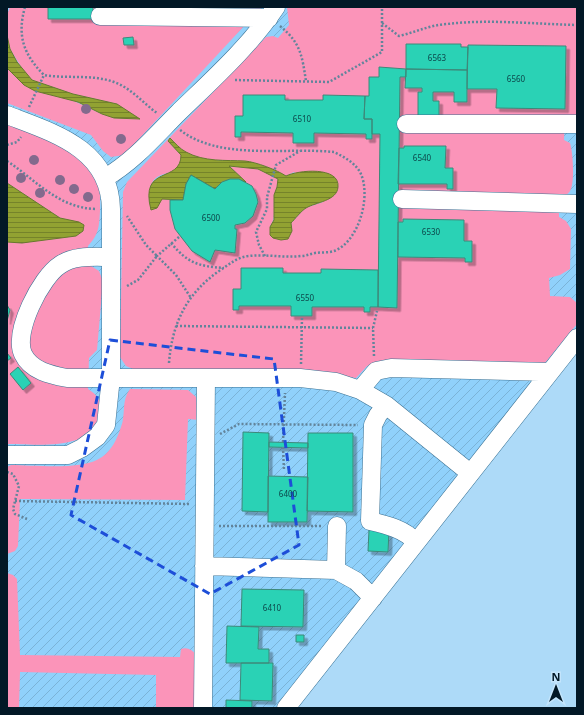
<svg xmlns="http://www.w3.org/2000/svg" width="584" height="715" font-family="'Noto Sans',sans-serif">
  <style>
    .industrial { fill: url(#industrial-furrows) }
    .green { fill: #fb94b9; fill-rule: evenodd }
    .water { fill: url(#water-rules); stroke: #67792e }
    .building { fill: #2bd2b5; stroke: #3d8879; filter: url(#shadow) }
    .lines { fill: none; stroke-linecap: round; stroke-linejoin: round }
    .minor-casing { stroke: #3b7294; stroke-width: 19 }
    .path { stroke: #62849b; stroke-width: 2.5; stroke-dasharray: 2 2; stroke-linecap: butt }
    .minor { stroke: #fff; stroke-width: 18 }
    .tree { fill: #836a8d }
    .marked { fill: none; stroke: #1d4ed8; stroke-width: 3; stroke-dasharray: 8 5; stroke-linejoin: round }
    .labels { text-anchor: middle; stroke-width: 4; stroke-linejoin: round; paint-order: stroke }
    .number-label { font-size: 8px; fill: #0c464a }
  </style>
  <defs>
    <pattern id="industrial-furrows" width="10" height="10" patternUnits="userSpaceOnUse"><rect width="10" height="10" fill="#90d1fb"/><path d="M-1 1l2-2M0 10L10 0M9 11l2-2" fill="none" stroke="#7bb3d7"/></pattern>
    <pattern id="water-rules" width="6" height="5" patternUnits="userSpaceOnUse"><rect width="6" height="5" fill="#92a232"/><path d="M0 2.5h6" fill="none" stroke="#75832a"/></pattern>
    <filter id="shadow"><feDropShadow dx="3.5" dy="3.5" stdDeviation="0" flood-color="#0004"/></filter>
  </defs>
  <rect width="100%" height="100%" fill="#addaf8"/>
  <path class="industrial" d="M7,7H577V353L298,708H7Z"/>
  <path class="green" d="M10,7H264L260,9L124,155L111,157L103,151L91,135L7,103V68L13,73L102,114L121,118L117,104L73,94L32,80L25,73L10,49L7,37V15Z
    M287,7H577V117L565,116L564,140L570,143C573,152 575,183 570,191C568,195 564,195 559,197V217L566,221L571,229L570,269L560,275L549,278L550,296L570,297L577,303V324L544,364L385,360L367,366L356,378L328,374L133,369L126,366L120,357L123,192L127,182L266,37L273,36L278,38L289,25ZM170,138C175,143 180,149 186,153C204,162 226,160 245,161C256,162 277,170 286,176L294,172L323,202L305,208L291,223L292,231L270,227C277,216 272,207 275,195C276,189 278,185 278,179L258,169L229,166L245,181C237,179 225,180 218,185L191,175L186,184L183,200L162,199L149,203C150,197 149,189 152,183C159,168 181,179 181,155L168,141Z
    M7,122C31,131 89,155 97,180C101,190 100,200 100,211C99,227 99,234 88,246V264L99,271L103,281L97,350L89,358L88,389C99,396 101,401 100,414C96,452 34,444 7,444V242C39,243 43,237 69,220L60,218L7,183Z
    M130,389L188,390L196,397L199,420L188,419L185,500L20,499L18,546L15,551L7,554V467L11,465C35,465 83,471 102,457C112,450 117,439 121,427C126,414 121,401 130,389Z
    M7,573L13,575L17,579L20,655L180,657L181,649C187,647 192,649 196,655L195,708H156V675L20,672L19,708H7Z"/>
  <path class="water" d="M7,35L10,49L17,62L32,80L73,94L117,104L140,119L114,118L102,114L78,102L35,91L24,85L7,68Z
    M170,138C175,143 180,149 186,152C204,162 226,160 245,161C256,162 277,170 286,176C298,170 340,166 338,187C337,201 316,202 306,208C301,211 295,219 291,223L292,231L288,239L281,240L273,238L270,235V227L274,220V195L277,187L278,179L258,169L229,166L246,182C235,178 222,180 215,189L191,175L186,184L183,200L162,199L157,208L151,210C139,164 181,184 181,155L168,141Z
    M7,183L60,218L79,222L84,225L83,231L76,236L22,243L7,242Z"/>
  <path class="building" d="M48,7H93V19H48Z
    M161,7H192V12L161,11Z
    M133,37L134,45H124L123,38Z
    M406,44H461V47H468L467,70L406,69Z
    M468,45L566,46L565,109L496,108L497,89H467Z
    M379,67L406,69V77H400L397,308L378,307L380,134H372V119H364L365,96H369V77H379Z
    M406,69L467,70V102H454V92H433V101H439V121H418V92H422V88H405Z
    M243,95H285V100H323V95L365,96L364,119H372V139H366V134L314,133V143H293V133L241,132V137H235V116H243Z
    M404,146H446L445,168H453V189H447V184H398L399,148H404Z
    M191,175L215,189L222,182L230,179H239L252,186L256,194L258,202L253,216L245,223L235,225V229H237L235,253L215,250L210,262L192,251L175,229L170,210V200H183L186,184Z
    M403,219L464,220V241H472V262H465V258L398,257V222H403Z
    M241,268H283V273H321V269L378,270V307H370V312H364V307H312V316H291V306H239V310H233V289H241Z
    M7,305L10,310L7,321Z
    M7,353L11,358L7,361Z
    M18,367L31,383L23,390L10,374Z
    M243,432L269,433L268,512L242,511Z
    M308,433H353V512L307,511Z
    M269,442L308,443V448L269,447Z
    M268,476L308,477L307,522H268Z
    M369,530H389L388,552L368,551Z
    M242,589L304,590L303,627L241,626Z
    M227,626L259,627L258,649H269V663H226Z
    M296,635H304V642H296Z
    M241,663H273L272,701L240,700Z
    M226,700L252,701V708H226Z"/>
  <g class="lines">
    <g class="minor-casing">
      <path id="minor" d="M100,16L269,18
        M7,115C54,133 110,149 111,209V377L106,425L97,437L82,448L68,455H7
        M406,124H577
        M105,178C134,161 155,136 178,113C212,80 249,47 276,7
        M402,199L577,204
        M110,257C94,257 74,255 60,265C41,277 13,332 23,354C31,371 51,375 67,378H300L336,382L360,390L386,405L470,473
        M360,390L376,371L391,368L550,372
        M386,405L378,415L373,425L370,521C387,525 404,529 416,542
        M204,566L336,570L356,581L373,598
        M336,570L337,526
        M203,708L206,378
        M286,708L577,338"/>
    </g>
    <path class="path" d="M25,7C17,35 23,54 44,75C67,79 92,74 114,82C131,88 143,103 157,113
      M382,23V7
      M280,26C301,43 302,56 306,81
      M235,80L329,82L382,52V23L399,36C416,32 430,25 447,24C489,19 534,24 577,25
      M29,107L44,75
      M7,145L17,142L21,137
      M7,161C36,180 58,208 96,209
      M179,237L157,256L176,275L191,298
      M171,243C188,263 197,266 224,268
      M265,256L259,245L256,232L267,209V197L276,165L300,151
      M127,286L138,280L157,256L146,245L127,216
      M176,326L373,328
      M374,356L373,328L377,311
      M169,363C172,323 187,292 222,269C231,263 238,257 249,256C266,254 283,258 301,256C306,256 310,254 315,253C321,252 328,253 334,251C359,242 372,195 360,172C354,162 344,157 334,152C286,147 220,161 180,130
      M301,364L302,318
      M220,434L239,424L358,425
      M283,442L285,393
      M283,447L284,471
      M7,472L13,474L19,486L13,509L15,514L27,519
      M15,501L190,504
      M219,526H322"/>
    <use href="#minor" class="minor"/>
  </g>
  <g class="tree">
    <circle cx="86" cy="109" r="5"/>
    <circle cx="121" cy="139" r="5"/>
    <circle cx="34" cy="160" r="5"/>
    <circle cx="21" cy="178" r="5"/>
    <circle cx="60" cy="180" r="5"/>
    <circle cx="74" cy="189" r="5"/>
    <circle cx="40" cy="193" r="5"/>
    <circle cx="88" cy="197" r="5"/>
  </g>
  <path class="marked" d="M110,340L274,359L299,545L210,594L71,515Z"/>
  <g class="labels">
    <g class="number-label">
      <text x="437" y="61">6563</text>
      <text x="516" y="82">6560</text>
      <text x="302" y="122">6510</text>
      <text x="422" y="161">6540</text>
      <text x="211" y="221">6500</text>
      <text x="431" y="235">6530</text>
      <text x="305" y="301">6550</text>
      <text x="288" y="497">6400</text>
      <text x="272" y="611">6410</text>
    </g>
  </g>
  <rect width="584" height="715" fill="none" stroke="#021826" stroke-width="16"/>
  <g transform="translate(556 687)" stroke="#c4e5fc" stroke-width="3" paint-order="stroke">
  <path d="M0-3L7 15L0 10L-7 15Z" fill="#021826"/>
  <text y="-6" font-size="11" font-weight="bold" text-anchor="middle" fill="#021826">N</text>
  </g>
</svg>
